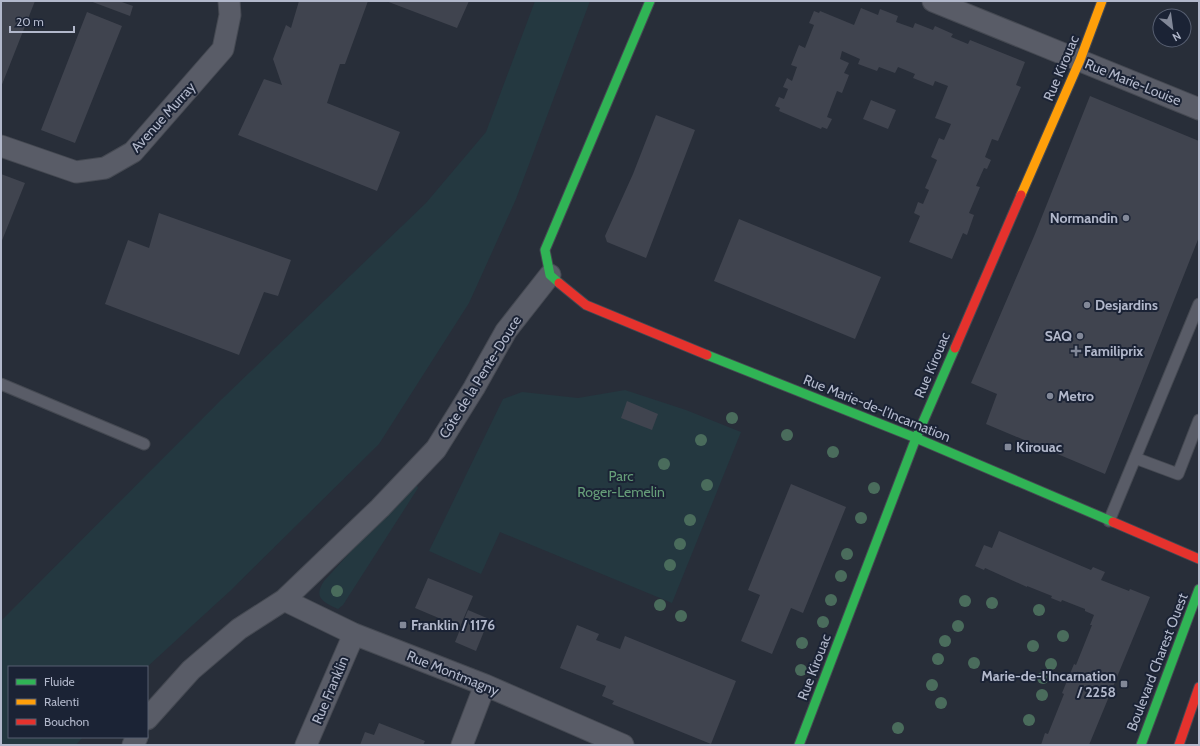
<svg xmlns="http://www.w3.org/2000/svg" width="1200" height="746" font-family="Cabin,sans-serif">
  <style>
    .green { fill: #243840 }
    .building { fill: #40444f }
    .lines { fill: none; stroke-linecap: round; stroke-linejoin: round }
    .lane-casing { stroke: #454952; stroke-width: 13 }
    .street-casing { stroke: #454952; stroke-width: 23 }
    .fast-casing { stroke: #454952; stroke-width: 11 }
    .slow-casing { stroke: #454952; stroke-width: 11 }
    .jam-casing { stroke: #454952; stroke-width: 11 }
    .lane { stroke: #595c67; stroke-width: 11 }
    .street { stroke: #595c67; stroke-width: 21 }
    .fast { stroke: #30b455; stroke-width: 9 }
    .slow { stroke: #ff9f0a; stroke-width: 9 }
    .jam { stroke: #e5322d; stroke-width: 9 }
    .tree { fill: #4a6c5c }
    .poi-dot { fill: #828898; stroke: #1b2335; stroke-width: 1.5 }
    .labels { text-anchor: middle; stroke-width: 4; stroke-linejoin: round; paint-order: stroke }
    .street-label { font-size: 14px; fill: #b2b8cb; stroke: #1b2335 }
    .poi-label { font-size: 14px; font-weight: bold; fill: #b2b8cb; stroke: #1b2335; text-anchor: start }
    .park-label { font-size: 14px; fill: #669e79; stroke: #1b2335 }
  </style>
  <rect width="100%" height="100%" fill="#282e39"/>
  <path class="green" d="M535,1H590L516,199L469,303L379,444L230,591L147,667H9V737H83L76,745H1V621L222,399L426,203L486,132Z
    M625,390L686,410L741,432L672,603L500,532L481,574L429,551L503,399L522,392L578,398Z
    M413,483H416L418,488L343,605L338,609C323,602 313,598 324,581Z"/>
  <path class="building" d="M1,1H35L1,87Z
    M90,1H119L133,6L130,16Z
    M299,1H368L345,64H340L327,103L400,132L377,191L238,135L264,79L282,85L273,59L286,25L291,28Z
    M386,1H469L457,28Z
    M861,8L878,15L880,9L898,16L896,22L913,28L915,23L933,30L935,26L953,34L951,37L968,44L970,40L1025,62L1016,85L1021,87L998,141L992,139L985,157L991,160L987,169L984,168L976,186L980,187L969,213L974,215L967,235L963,233L952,259L909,242L920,216L914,213L918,202L923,204L929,190L925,188L937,160L931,157L939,138L944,140L951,124L935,118L948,86L935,81L933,86L913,78L915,74L898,67L895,73L879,67L877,71L858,64L860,59L842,51L840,59L849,63L844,73L849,75L842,93L837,91L827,117L832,119L827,129L822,127L821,129L779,111L780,108L775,106L779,97L784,99L788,89L783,87L787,78L792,81L797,67L791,65L799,45L805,48L814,25L809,23L814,11L819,13L820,11L854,25Z
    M87,12L122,26L75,143L41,130Z
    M1090,96L1199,141V237L1105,474L986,424L997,394L971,383L1035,234Z
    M871,100L896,110L888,129L863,119Z
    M656,115L695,130L646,258L607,242L605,236L633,174Z
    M1,174L25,183L1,243Z
    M159,213L291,260L278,296L264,292L239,355L105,304L128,240L149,248Z
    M739,219L881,277L855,339L714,281Z
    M627,401L658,414L652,430L621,418Z
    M791,484L846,507L803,613L791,608L772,654L741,641L760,595L748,590Z
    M999,531L1091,570L1093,567L1105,572L1101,580L1129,591L1130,589L1150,597L1089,745H1041L1045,733L1048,734L1064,694L1062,693L1074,664L1076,665L1092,625H1090L1094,615L1085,611V609L1062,600L1061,602L1051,598L1052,596L1027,586V587L985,568L984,570L975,566L984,545L992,548Z
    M428,578L473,596L460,627L415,608Z
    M468,610L489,619L476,651L455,642Z
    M577,625L599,634L596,640L620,649L625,636L736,681L711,744L612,704L614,701L602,696L606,686L560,668Z
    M379,723L425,741L423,745H360L365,732L374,735Z"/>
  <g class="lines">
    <g class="lane-casing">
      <path id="lane" d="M1,384L144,444
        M1135,458L1178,474L1199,420
        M1109,521L1199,304"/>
    </g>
    <g class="street-casing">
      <path id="street" d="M933,1L1199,109
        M1,146L76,172L105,168L133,152L223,49L230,15L229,1
        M284,600L354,634L485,685L623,745
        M147,719L191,670L239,629L284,600L380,508L436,449L474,388L506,331L550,275
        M133,745L137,737
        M306,745L354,634
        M462,745L485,685"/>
    </g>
    <g class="fast-casing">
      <path id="fast" d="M559,283L550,275L545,250L650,1
        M707,355L916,438L1113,522
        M799,745L916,438L955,348
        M1141,745L1199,589"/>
    </g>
    <g class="slow-casing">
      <path id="slow" d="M1021,195L1080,60L1102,1"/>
    </g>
    <g class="jam-casing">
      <path id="jam" d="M559,283L586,305L707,355
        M955,348L1021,195
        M1113,522L1199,559
        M1179,745L1199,687"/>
    </g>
    <use href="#lane" class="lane"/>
    <use href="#street" class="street"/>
    <use href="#fast" class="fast"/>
    <use href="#slow" class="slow"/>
    <use href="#jam" class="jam"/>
  </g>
  <g class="tree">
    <circle cx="732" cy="418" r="6"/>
    <circle cx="787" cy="435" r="6"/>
    <circle cx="701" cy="440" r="6"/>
    <circle cx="833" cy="452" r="6"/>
    <circle cx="664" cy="464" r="6"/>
    <circle cx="707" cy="485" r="6"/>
    <circle cx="874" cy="488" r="6"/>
    <circle cx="861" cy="518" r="6"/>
    <circle cx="690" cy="520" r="6"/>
    <circle cx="680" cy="544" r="6"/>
    <circle cx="847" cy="554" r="6"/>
    <circle cx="670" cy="565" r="6"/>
    <circle cx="841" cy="576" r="6"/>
    <circle cx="337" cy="591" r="6"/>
    <circle cx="831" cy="600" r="6"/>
    <circle cx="965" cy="601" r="6"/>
    <circle cx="992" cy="603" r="6"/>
    <circle cx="660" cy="605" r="6"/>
    <circle cx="1039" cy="610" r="6"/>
    <circle cx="681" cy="616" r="6"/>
    <circle cx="823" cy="622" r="6"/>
    <circle cx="958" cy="626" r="6"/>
    <circle cx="1063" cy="636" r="6"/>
    <circle cx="945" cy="641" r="6"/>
    <circle cx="802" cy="643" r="6"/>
    <circle cx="1033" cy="646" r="6"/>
    <circle cx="938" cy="659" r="6"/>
    <circle cx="974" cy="663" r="6"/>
    <circle cx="1051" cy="664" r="6"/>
    <circle cx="801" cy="670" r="6"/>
    <circle cx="1043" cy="678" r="6"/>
    <circle cx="932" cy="685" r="6"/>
    <circle cx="1042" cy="695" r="6"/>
    <circle cx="941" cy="703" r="6"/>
    <circle cx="1029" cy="720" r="6"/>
    <circle cx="898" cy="728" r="6"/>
  </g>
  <g class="poi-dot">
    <circle cx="1126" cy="218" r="4"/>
    <circle cx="1087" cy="305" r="4"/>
    <circle cx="1080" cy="336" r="4"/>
    <path d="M1074 345h4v4h4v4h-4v4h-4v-4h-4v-4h4z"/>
    <circle cx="1050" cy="396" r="4"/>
    <rect x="1004" y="443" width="8" height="8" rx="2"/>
    <rect x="399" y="621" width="8" height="8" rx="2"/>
    <rect x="1120" y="680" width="8" height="8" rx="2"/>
  </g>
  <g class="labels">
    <g class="street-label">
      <text transform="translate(1061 68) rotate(-67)" y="5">Rue Kirouac</text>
      <text transform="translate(1133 82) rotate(22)" y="5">Rue Marie-Louise</text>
      <text transform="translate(163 117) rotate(-48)" y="5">Avenue Murray</text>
      <text transform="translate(932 365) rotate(-67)" y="5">Rue Kirouac</text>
      <text transform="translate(480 377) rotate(-58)" y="5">Côte de la Pente-Douce</text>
      <text transform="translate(877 408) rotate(22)" y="5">Rue Marie-de-l'Incarnation</text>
      <text transform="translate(1157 662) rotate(-69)" y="5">Boulevard Charest Ouest</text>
      <text transform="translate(814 667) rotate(-69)" y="5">Rue Kirouac</text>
      <text transform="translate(453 673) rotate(22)" y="5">Rue Montmagny</text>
      <text transform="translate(330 690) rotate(-67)" y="5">Rue Franklin</text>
    </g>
    <g class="poi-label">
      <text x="1118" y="223" text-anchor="end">Normandin</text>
      <text x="1095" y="310">Desjardins</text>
      <text x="1072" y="341" text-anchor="end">SAQ</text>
      <text x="1084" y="356">Familiprix</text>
      <text x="1058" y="401">Metro</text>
      <text x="1016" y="452">Kirouac</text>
      <text x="411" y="630">Franklin / 1176</text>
      <text x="1116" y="681" text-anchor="end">Marie-de-l'Incarnation<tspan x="1116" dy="16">/ 2258</tspan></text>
    </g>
    <g class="park-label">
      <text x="621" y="481">Parc<tspan x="621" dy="16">Roger-Lemelin</tspan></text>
    </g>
  </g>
  <rect width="1200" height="746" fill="none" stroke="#b2b8cb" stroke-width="4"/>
  <rect x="8" y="666" width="140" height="72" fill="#1b2335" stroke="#575f71"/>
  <rect x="16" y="679" width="20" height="6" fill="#30b455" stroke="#575f71"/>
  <text x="44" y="686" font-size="12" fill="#b2b8cb">Fluide</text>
  <rect x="16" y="699" width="20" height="6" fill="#ff9f0a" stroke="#575f71"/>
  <text x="44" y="706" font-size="12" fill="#b2b8cb">Ralenti</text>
  <rect x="16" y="719" width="20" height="6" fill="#e5322d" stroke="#575f71"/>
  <text x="44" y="726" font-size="12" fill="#b2b8cb">Bouchon</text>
  <g transform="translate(1172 28) rotate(151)"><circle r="19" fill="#1b2335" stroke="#575f71"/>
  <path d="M0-3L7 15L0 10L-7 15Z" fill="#828898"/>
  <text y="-6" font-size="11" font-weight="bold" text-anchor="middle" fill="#b2b8cb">N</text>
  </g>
  <path d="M10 26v6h64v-6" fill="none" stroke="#b2b8cb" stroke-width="2"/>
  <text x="16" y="26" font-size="12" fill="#b2b8cb" stroke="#1b2335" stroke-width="3" paint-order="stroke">20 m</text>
</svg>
